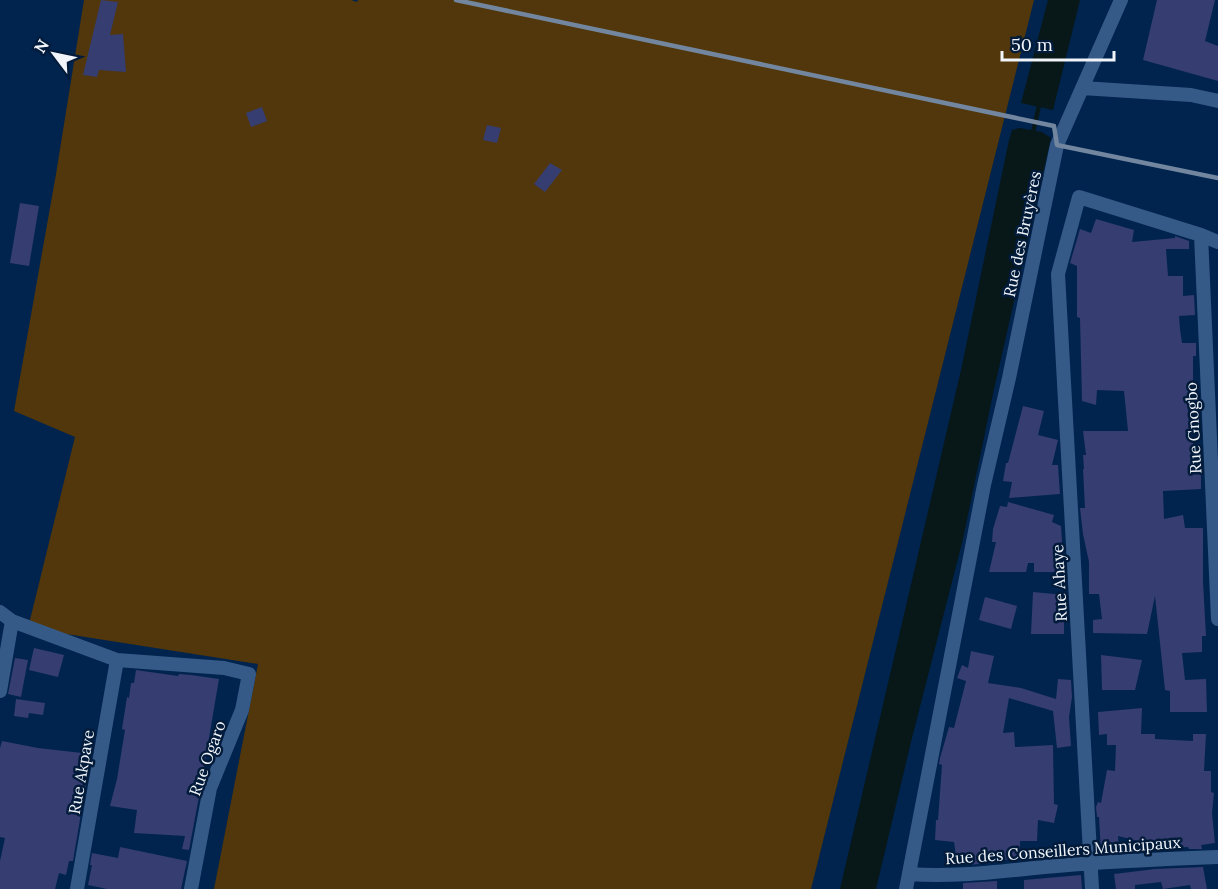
<svg xmlns="http://www.w3.org/2000/svg" width="1218" height="889" font-family="Lora,serif">
  <style>
    .green { fill: #51370b }
    .water { fill: #081818 }
    .lines { fill: none; stroke-linecap: round; stroke-linejoin: round }
    .stream { stroke: #081818; stroke-width: 4.5 }
    .building { fill: #363d70 }
    .street { stroke: #365a88; stroke-width: 14 }
    .rail { stroke: #72879f; stroke-width: 4.5 }
    .labels { text-anchor: middle; stroke-width: 5; stroke-linejoin: round; paint-order: stroke }
    .street-label { font-size: 16px; fill: #f1f5fa; stroke: #021b3b }
  </style>
  <rect width="100%" height="100%" fill="#01244e"/>
  <path class="green" d="M84,0H351L357,2L358,0H1034L811,889H214L258,664L28,628L75,437L14,411L56,174Z"/>
  <path class="water" d="M1048,0H1080L1053,110L1021,103Z
    M1020,128L1042,132L1051,138L993,394L963,539L911,742L876,889H840L961,370L1009,140L1012,130Z"/>
  <g class="lines">
    <path class="stream" d="M1032,137L1040,101"/>
  </g>
  <path class="building" d="M101,0L118,2L110,35L123,34L126,72L99,70L97,77L83,75Z
    M1157,0H1215L1205,41L1218,46V81L1143,60Z
    M262,107L267,121L251,127L246,113Z
    M487,125L501,128L497,143L483,140Z
    M550,163L562,170L545,192L534,184Z
    M20,203L39,206L29,266L10,263Z
    M1096,219L1134,230L1132,242L1175,238V236L1189,241V249H1166L1168,276H1183V296L1194,295L1195,315L1179,316L1180,329L1182,343H1196V356H1193V397H1187L1190,442L1193,441L1194,456H1198L1197,474H1201V489L1163,491L1164,519L1183,515L1185,528H1203V582L1206,636H1202V652L1182,653L1185,680L1206,679L1207,712H1170V691L1165,690L1155,596L1147,634L1093,633V620L1102,619L1099,594H1089V562L1083,534L1080,508H1085L1083,469H1084L1083,455H1086L1083,431H1128L1124,391L1097,390L1096,405L1082,401L1080,318L1077,317V266L1070,263L1080,229L1091,233Z
    M1023,406L1044,411L1038,435L1058,440L1052,465H1058L1060,494L1009,498L1012,482L1003,481L1006,463H1008Z
    M1008,502L1054,515L1052,522L1061,526L1064,572H1034V563H1028L1026,572H989L996,542H992L993,529L1000,506L1007,507Z
    M1033,592L1065,595L1062,619H1064V634H1031Z
    M985,597L1017,606L1011,629L979,620Z
    M34,648L64,655L58,677L29,670Z
    M971,651L994,656L988,683L1021,688L1056,699L1058,679L1071,680L1072,697L1069,717L1071,746L1057,748L1053,711L1009,698L1003,733L1014,732L1015,747L1053,745L1054,804L1058,805L1054,823L1038,820L1037,841H1020V859L997,860V863L963,865L962,862L957,863L954,842L935,840L936,820H938L942,765L939,764L940,758L949,727L954,728L966,681L957,678L962,665L968,668Z
    M1101,655L1142,660L1135,690H1102Z
    M15,658L28,660L21,697L8,694Z
    M136,670L178,676L179,674L191,675L219,679L203,773L206,774L201,786L189,850L182,849L185,836L134,833L137,810L110,806L117,779L125,730L122,729L127,697L129,698L131,683H134Z
    M16,699L45,703L43,715L29,713L28,718L14,716Z
    M1142,708L1141,734H1155V739L1193,741V734H1206L1204,771H1211V792L1214,793L1212,813L1215,843L1201,845L1202,849H1189L1188,847L1150,849V844L1118,836L1119,851L1101,852L1099,817H1097L1096,807L1098,802L1101,803L1107,770L1115,771L1116,745H1107V734L1099,735L1098,712Z
    M2,741L38,748L91,754L73,861H69L66,875L59,873L55,889H0V861L5,838L0,837V748Z
    M120,847L187,861L181,889H107L88,885L92,865H90L92,853L118,858Z
    M1203,867L1207,889H1191L1190,885L1163,889L1161,882L1135,885V889H1116L1114,874L1155,869Z
    M1081,875L1082,889H1024V880Z
    M997,881V889H963V883Z"/>
  <g class="lines">
    <path class="street" d="M1082,88L1191,95L1218,101
      M1201,235L1218,619
      M0,612L12,621L117,660L224,668L249,674L242,710L210,788L191,889
      M0,691L12,621
      M909,874C958,878 1008,870 1057,866C1110,861 1164,859 1218,857
      M77,889L117,660
      M906,889L984,485L1009,378L1057,145L1121,0
      M1092,889L1058,274L1079,197L1201,235L1218,242"/>
    <path class="rail" d="M456,0L1054,126L1057,145L1218,178"/>
  </g>
  <g class="labels">
    <g class="street-label">
      <text transform="translate(1022 234) rotate(-78)" y="6">Rue des Bruyères</text>
      <text transform="translate(1193 428) rotate(-93)" y="6">Rue Gnogbo</text>
      <text transform="translate(1059 583) rotate(-93)" y="6">Rue Ahaye</text>
      <text transform="translate(207 758) rotate(-70)" y="6">Rue Ogaro</text>
      <text transform="translate(81 772) rotate(-80)" y="6">Rue Akpave</text>
      <text transform="translate(1063 850) rotate(-4)" y="6">Rue des Conseillers Municipaux</text>
    </g>
  </g>
  <g transform="translate(54 54) rotate(302)" stroke="#021b3b" stroke-width="4.5" paint-order="stroke">
  <path d="M0-4.5L10 22L0 15L-10 22Z" fill="#f1f5fa"/>
  <text y="-9" font-size="16" font-weight="bold" text-anchor="middle" fill="#f1f5fa">N</text>
  </g>
  <path d="M1002 51v9h112v-9" fill="none" stroke="#f1f5fa" stroke-width="3"/>
  <text x="1011" y="51" font-size="18" fill="#f1f5fa" stroke="#021b3b" stroke-width="4.5" paint-order="stroke">50 m</text>
</svg>
